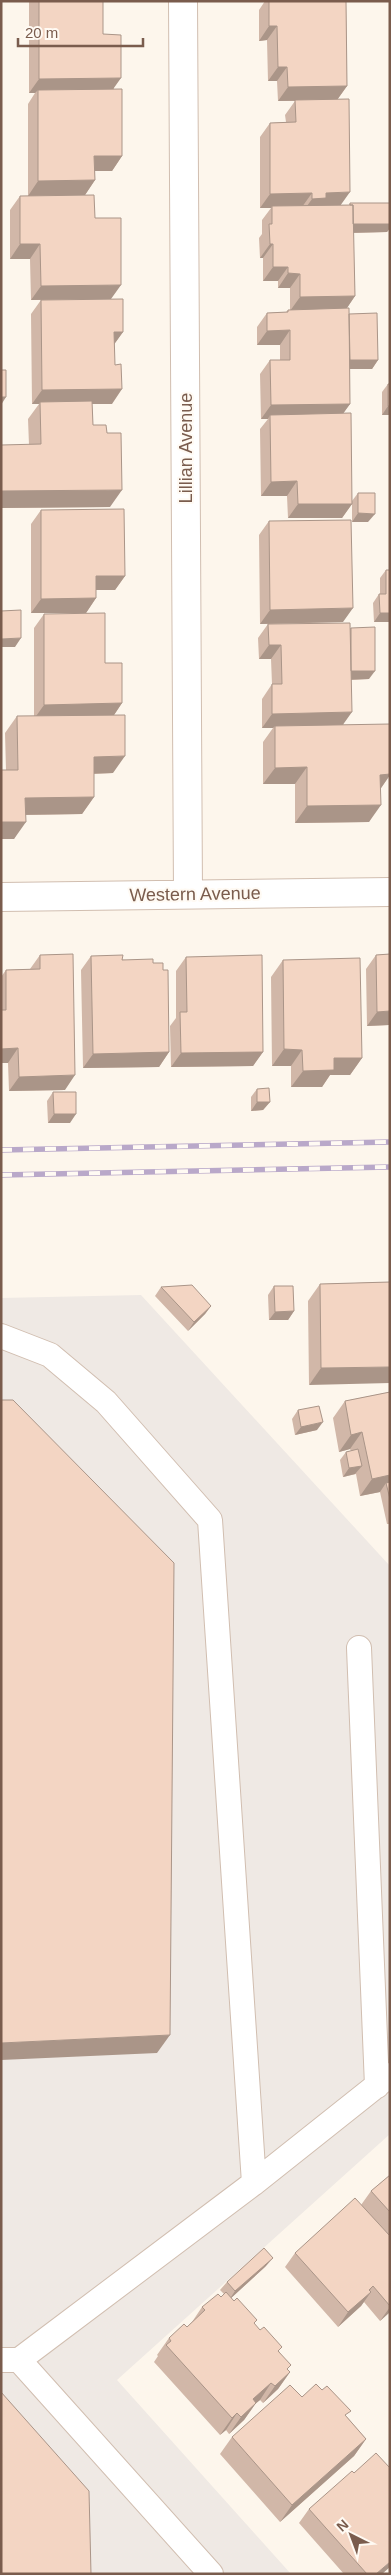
<svg xmlns="http://www.w3.org/2000/svg" width="391" height="2575" font-family="Arial,sans-serif">
  <style>
    .industrial { fill: #efe9e4 }
    .lines { fill: none; stroke-linecap: round; stroke-linejoin: round }
    .lane-casing { stroke: #d1beb0; stroke-width: 26 }
    .street-casing { stroke: #d1beb0; stroke-width: 30 }
    .lane { stroke: #fff; stroke-width: 24 }
    .street { stroke: #fff; stroke-width: 28 }
    .rail-casing { stroke: #b9a8c9; stroke-width: 5.5 }
    .rail { stroke: #fffaf3; stroke-width: 4; stroke-dasharray: 11; stroke-linecap: butt }
    .wall { fill: #d1b7a8 }
    .shaded-wall { fill: #aa9588 }
    .building { fill: #f3d5c3; stroke: #aa9588 }
    .labels { text-anchor: middle; stroke-width: 4; stroke-linejoin: round; paint-order: stroke }
    .street-label { font-size: 18px; fill: #7a5c4d; stroke: #fffaf3 }
  </style>
  <rect width="100%" height="100%" fill="#fdf6ec"/>
  <path class="industrial" d="M141,1295L390,1566V2134L117,2380L291,2574H1V1298Z"/>
  <g class="lines">
    <g class="lane-casing">
      <path id="lane" d="M1,1336L50,1355L106,1402L210,1520L254,2183
        M359,1648L377,2086
        M1,2360H19L254,2183L390,2075
        M19,2360L211,2574"/>
    </g>
    <g class="street-casing">
      <path id="street" d="M183,1L188,894
        M1,897L390,892"/>
    </g>
    <use href="#lane" class="lane"/>
    <use href="#street" class="street"/>
    <g class="rail-casing">
      <path id="rail" d="M1,1150L390,1142
        M1,1175L390,1167"/>
    </g>
    <use href="#rail" class="rail"/>
  </g>
  <path class="wall" d="M29,1H103V34L114,89L122,156L112,171H95V180L85,195L28,196V104L35,93H29Z
    M265,1H346L347,86L337,100L341,205H349L350,203H390V228L387,232L353,233L355,296L346,309L378,360L372,369H350V404L343,413L352,501L358,493L368,522H352V504L342,518H288L287,496H261L260,429L268,419H261L260,374L270,360H280V345H257V327L267,313L286,312L288,310H290V288H278V281H263V258H260L259,238L262,234V220L271,208H260V137L270,123L286,122L285,115L295,101H278L277,81H268L267,40L259,41V10Z
    M20,196L95,218L111,299L31,300L30,259H10V210Z
    M41,300L123,332L114,344L112,404H92L93,425L110,507L1,508V445H29L28,419L39,404H32L31,314Z
    M388,384H390V415H382V392Z
    M41,510L125,576L115,590H96V598L86,613H31V524Z
    M269,521L343,622L260,624L259,535Z
    M386,570H390V622H374L373,603L379,594H380V578Z
    M44,614L105,663L122,703L114,715L113,773L94,774V797L82,814L25,815L14,839H1V770H6L5,733L17,716H34V628Z
    M268,624L351,628L369,679L351,680L343,724L390,775L381,788L369,822L295,823V784H263V742L273,728H262V699L272,684L271,659H259L258,638Z
    M390,954V1064H389V1025L367,1026L366,969L376,955Z
    M40,955L65,1090L9,1091L8,1063H1V977L6,970L30,969Z
    M91,956L153,963L163,970L169,1052L159,1067L83,1068L81,970Z
    M186,957L263,1052L253,1066L171,1067L170,1026L176,1018V971Z
    M283,960L362,1058L350,1075H330L322,1087H291V1066H272L271,977Z
    M257,1089L270,1102L263,1110L251,1111V1097Z
    M53,1092L70,1123H48L47,1101Z
    M390,1282L309,1385L308,1301L320,1284Z
    M274,1286L294,1311L288,1320H269L268,1295Z
    M161,1287L211,1306L205,1314L188,1331L155,1296Z
    M390,1392V1524H387L380,1492L360,1496L356,1474L343,1477L340,1460L346,1452L351,1451L350,1449L339,1452L333,1418L345,1401Z
    M298,1410L317,1430L295,1435L292,1419Z
    M390,2175V2312L380,2321L364,2302L361,2306L338,2327L285,2267L295,2253L361,2205L371,2191Z
    M266,2266L231,2298L279,2351L288,2370L290,2372L278,2389L263,2403L260,2400L256,2403L244,2420L229,2434L226,2430L220,2435L154,2362L158,2356L157,2355L169,2338L187,2327L192,2322L202,2307L221,2297L224,2294L220,2290L227,2282Z
    M302,2397L347,2417L366,2439L354,2456L280,2522L220,2454L232,2437Z
    M354,2473L382,2574H344L299,2523L309,2509Z"/>
  <path class="shaded-wall" d="M269,26H277L267,40L259,41Z
    M278,67H287L277,81H268Z
    M121,78L111,92L38,90L35,93H29L39,79Z
    M347,86L337,100L278,101L288,87Z
    M94,156H122L112,171H84Z
    M95,180L85,195L28,196L38,181Z
    M350,192L340,206L302,213L312,199L326,193Z
    M312,193L302,207L272,206L271,208H260L270,194Z
    M351,224H390V228L387,232L345,233Z
    M20,244H40L30,259H10Z
    M270,244H273L263,258H260Z
    M273,267H288L278,281H263Z
    M288,273L300,274L290,288H278Z
    M121,285L111,299L31,300L41,286Z
    M355,296L345,311H290L300,297Z
    M290,330L280,345H257L267,331Z
    M114,332H123L113,346Z
    M346,360H378L372,369H340Z
    M122,389L112,404H40V402L39,404H32L42,390Z
    M1,397H6L1,405Z
    M350,404L340,418L270,415L268,419H261L271,405Z
    M388,406H390V415H382Z
    M297,481L287,496H261L271,482Z
    M122,490L110,507L1,508V491Z
    M298,504H352L342,518H288Z
    M358,513L375,514L368,522H352Z
    M96,576H125L115,590H86Z
    M96,598L86,613H31L41,599Z
    M353,608L343,622L260,624L270,610Z
    M380,613H390V622H374Z
    M21,638L15,647H1V639Z
    M269,645H281L271,659H259Z
    M347,671H375L369,679L341,680Z
    M122,703L112,718L34,719L44,705Z
    M352,712L342,726H275L273,728H262L272,714Z
    M125,756L113,773L82,774L94,757Z
    M307,767L295,784H263L275,768Z
    M390,774V775L379,791L380,775Z
    M94,797L82,814L14,815L25,798Z
    M381,805L369,822L295,823L307,806Z
    M1,822H26L14,839H1Z
    M390,1011L389,1025L367,1026L377,1012Z
    M18,1048L8,1063H1V1049Z
    M284,1049L302,1050L291,1066H272Z
    M169,1052L159,1067L83,1068L93,1054Z
    M263,1052L253,1066L171,1067L181,1053Z
    M334,1058H362L350,1075H330L322,1087H291L303,1071Z
    M75,1075L65,1090L9,1091L19,1077Z
    M257,1102H270L263,1110L251,1111Z
    M54,1114H76L70,1123H48Z
    M211,1306L205,1314L188,1331L194,1322Z
    M294,1311L288,1320H269L275,1312Z
    M390,1367V1383L309,1385L321,1368Z
    M323,1422L317,1430L295,1435L301,1427Z
    M362,1432L350,1449L339,1452L351,1435Z
    M362,1466L355,1474L343,1477L349,1468Z
    M390,1475V1490L386,1483L380,1492L360,1496L372,1479Z
    M170,2035L157,2053L1,2060V2043Z
    M273,2258L266,2266L229,2300L235,2291Z
    M373,2286L364,2298L371,2292L361,2306L338,2327L348,2312Z
    M390,2307V2312L380,2321Z
    M290,2372L278,2389L263,2403L275,2386Z
    M271,2383L260,2400L241,2416L253,2399Z
    M256,2403L244,2420L229,2434L241,2417Z
    M237,2413L226,2430L220,2435L232,2418Z
    M366,2439L354,2456L280,2522L292,2505Z
    M390,2562V2567L382,2574H376Z"/>
  <path class="building" d="M39,1H103V34L121,35V78L39,79Z
    M269,1H346L347,86L288,87L287,67H278L277,26H269Z
    M122,89V156H94L95,180L38,181V90Z
    M349,99L350,192L326,193V198L312,199V193L270,194V123L296,122L295,100Z
    M94,195L95,218H121V285L41,286L40,244H20V196Z
    M350,203H390V224H353V205H350Z
    M353,205L355,296L300,297V274L288,273V267H273V244H270L269,224H272V206Z
    M123,299V332H114L115,365L121,364L122,389L42,390L41,300Z
    M349,308L350,404L271,405L270,360H290V330L267,331V313L288,312V310Z
    M377,313L378,360H350L349,314Z
    M1,370H6V397H1Z
    M388,384H390V406H388Z
    M92,401L93,425H106L107,433H121L122,490L1,491V445L41,444L40,402Z
    M351,413L352,504H298L297,481L271,482L270,415Z
    M358,493H375V514L358,513Z
    M124,509L125,576H96V598L41,599V510Z
    M351,520L353,608L270,610L269,521Z
    M386,570H390V613H380L379,594H386Z
    M21,610V638L1,639V611Z
    M105,613V663H122V703L44,705V614Z
    M350,623L352,712L272,714V684H282L281,645H269L268,624Z
    M375,627V671H351V628Z
    M125,715V756L94,757V797L25,798L26,822H1V770H18L17,716Z
    M390,724V774L380,775L381,805L307,806V767L275,768V726Z
    M73,954L75,1075L19,1077L18,1048L1,1049V1010H6V970L40,969V955Z
    M390,954V1011L377,1012L376,955Z
    M123,955L122,960L153,959V963H163V970H168L169,1052L93,1054L91,956Z
    M262,955L263,1052L181,1053L180,1012H187L186,957Z
    M360,958L362,1058H334V1070L303,1071L302,1050L284,1049L283,960Z
    M269,1088L270,1102H257V1089Z
    M53,1092H76V1114H54Z
    M390,1282V1367L321,1368L320,1284Z
    M192,1285L211,1306L194,1322L161,1287Z
    M274,1286H293L294,1311L275,1312Z
    M390,1392V1475L372,1479L362,1432L351,1435L345,1401Z
    M1,1400H13L174,1563L170,2035L1,2043Z
    M319,1406L323,1422L301,1427L298,1410Z
    M358,1449L362,1466L349,1468L346,1452Z
    M390,1482V1499L386,1483Z
    M390,2175V2212L371,2191Z
    M355,2198L390,2236V2306L373,2286L369,2290L371,2292L348,2312L295,2253Z
    M264,2248L273,2258L235,2291L227,2282Z
    M226,2292L234,2301L237,2298L257,2320L254,2323L260,2330L264,2327L282,2347L278,2351L291,2365L287,2369L290,2372L275,2386L271,2383L253,2399L256,2403L241,2417L237,2413L232,2418L166,2345L171,2341L169,2338L184,2324L187,2327L205,2310L202,2307L218,2294L221,2297Z
    M316,2384L322,2390L327,2386L351,2411L345,2415L366,2439L292,2505L232,2437L290,2385L302,2397Z
    M1,2392L89,2491L91,2574H1Z
    M376,2453L390,2468V2562L376,2574H367L309,2509L352,2471L354,2473Z"/>
  <g class="labels">
    <g class="street-label">
      <text transform="translate(186 448) rotate(-90)" y="6">Lillian Avenue</text>
      <text transform="translate(195 894) rotate(-1)" y="6">Western Avenue</text>
    </g>
  </g>
  <rect width="391" height="2575" fill="none" stroke="#7a5c4d" stroke-width="5"/>
  <g transform="translate(351 2535) rotate(318)" stroke="#fffaf3" stroke-width="4" paint-order="stroke">
  <path d="M0-4L9 19L0 12L-9 19Z" fill="#7a5c4d"/>
  <text y="-8" font-size="14" font-weight="bold" text-anchor="middle" fill="#7a5c4d">N</text>
  </g>
  <path d="M18 38v8h125v-8" fill="none" stroke="#7a5c4d" stroke-width="2.5"/>
  <text x="25" y="38" font-size="15" fill="#7a5c4d" stroke="#fffaf3" stroke-width="4" paint-order="stroke">20 m</text>
</svg>
